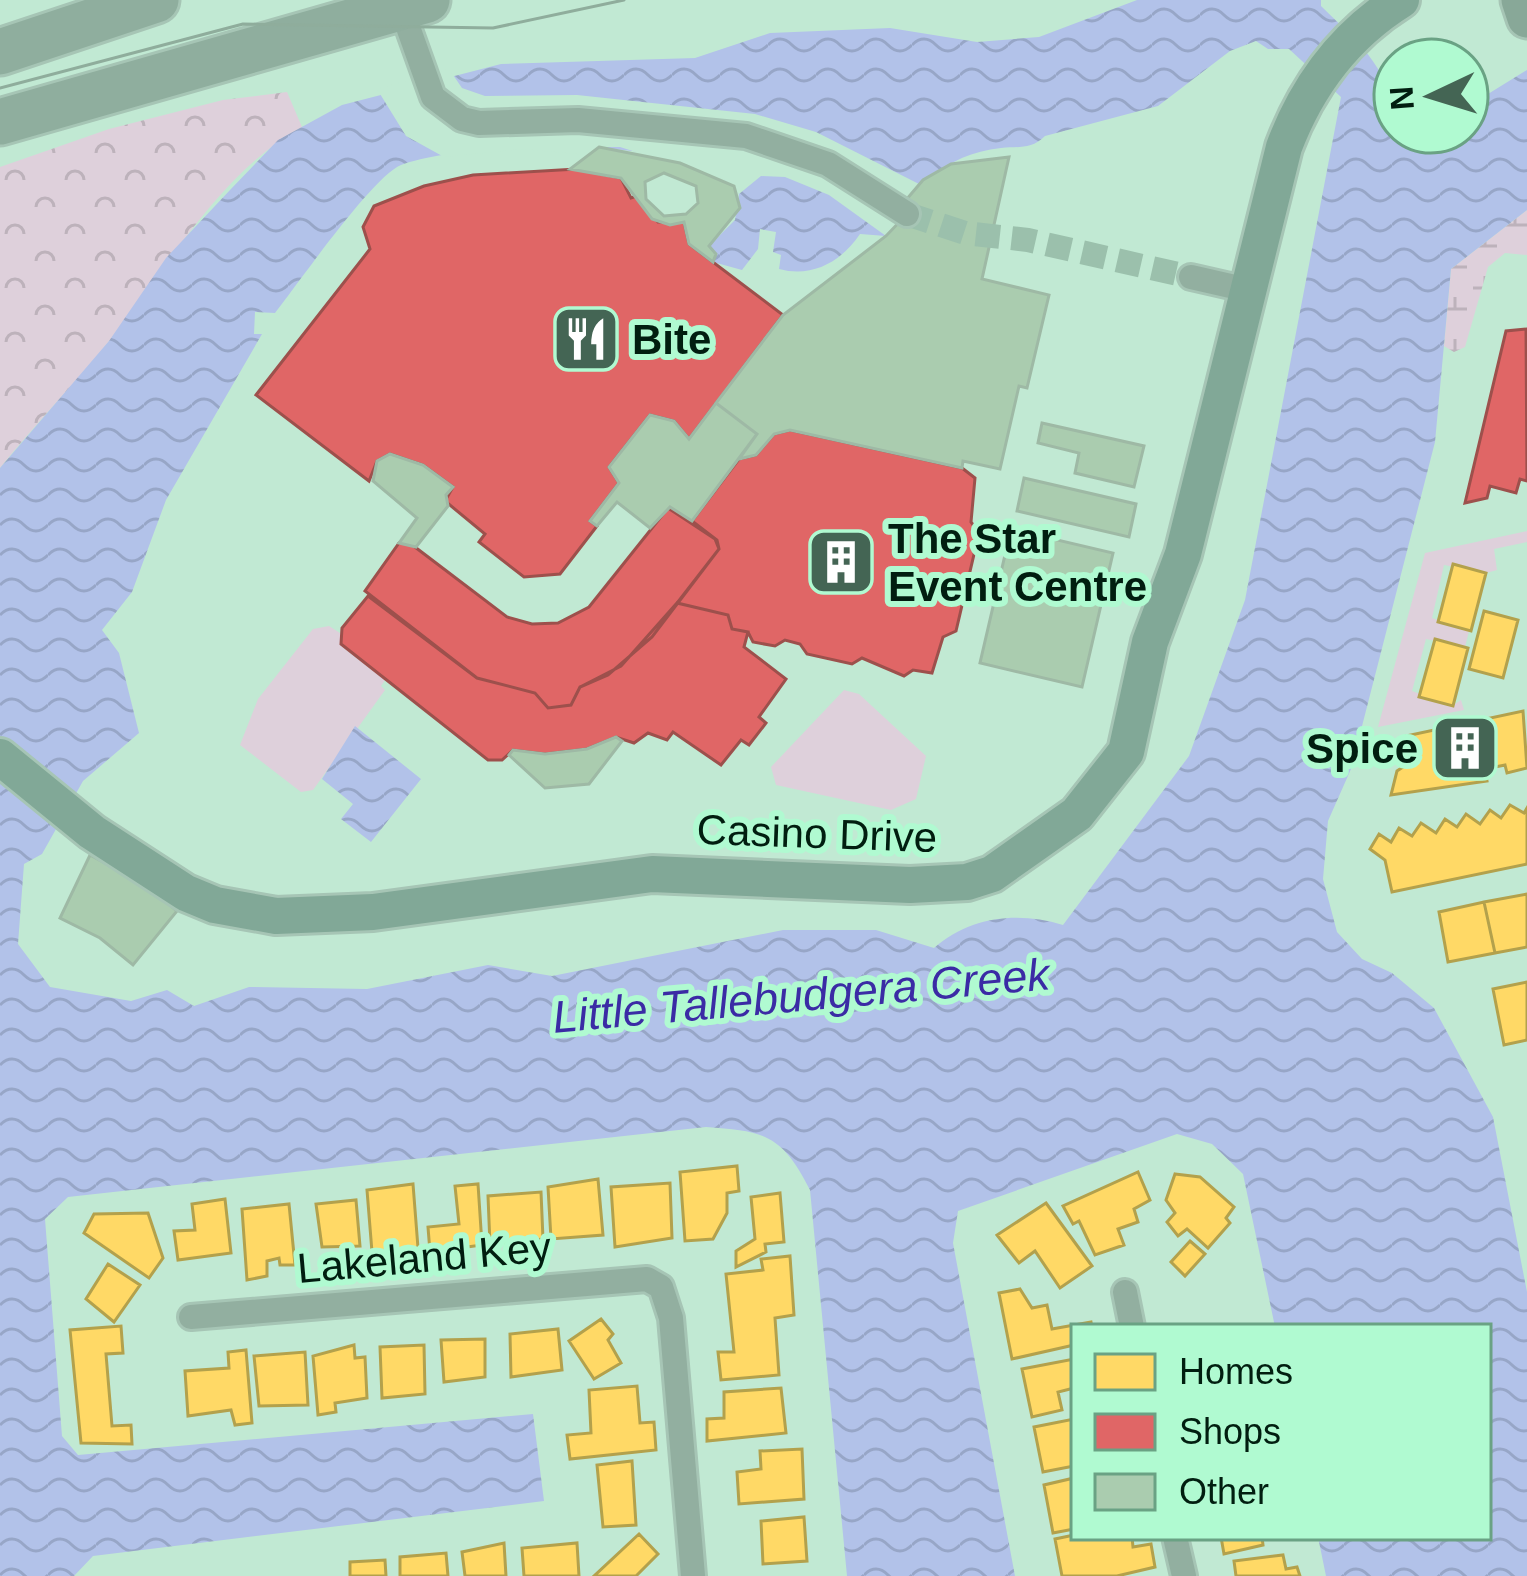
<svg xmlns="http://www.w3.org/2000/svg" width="1527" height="1576" font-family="Arial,sans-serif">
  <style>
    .green { fill: #ded0db }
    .wetland { fill: url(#wetland-marsh) }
    .park { fill: url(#park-crowns) }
    .water { fill: url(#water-waves); fill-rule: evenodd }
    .pier { fill: #c1e9d3 }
    .homes { fill: #ffd966; stroke: #b3a14c; stroke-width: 3 }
    .shops { fill: #e06666; stroke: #9d504c; stroke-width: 3 }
    .building { fill: #aaccaf; stroke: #9eb9a5; stroke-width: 3; fill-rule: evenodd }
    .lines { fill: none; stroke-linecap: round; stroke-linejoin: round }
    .street-tunnel { stroke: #9bc0ac; stroke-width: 24; stroke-dasharray: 24 12; stroke-linecap: butt }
    .street-casing { stroke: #a6c5b5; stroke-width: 30 }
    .secondary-casing { stroke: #a6c5b5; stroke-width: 42 }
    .primary-casing { stroke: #a6c5b5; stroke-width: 45 }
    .highway-casing { stroke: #a6c5b5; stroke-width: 51 }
    .street { stroke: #92afa0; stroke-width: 24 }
    .secondary { stroke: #81a897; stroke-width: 36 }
    .primary { stroke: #88a898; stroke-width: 39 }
    .highway { stroke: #8fae9e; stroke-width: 45 }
    .tram { stroke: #8fad9c; stroke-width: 3 }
    .labels { text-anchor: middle; stroke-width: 12; stroke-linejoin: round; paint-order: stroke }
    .poi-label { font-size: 42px; font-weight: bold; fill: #011e10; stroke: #b0fad1; text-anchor: start }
    .street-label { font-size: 42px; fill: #011e10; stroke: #b0fad1 }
    .water-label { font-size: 45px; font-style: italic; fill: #3b2ba5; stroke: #b0fad1 }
  </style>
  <defs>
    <pattern id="wetland-marsh" width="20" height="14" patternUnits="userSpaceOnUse" patternTransform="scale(3)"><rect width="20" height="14" fill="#ded0db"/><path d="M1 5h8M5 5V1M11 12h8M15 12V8" fill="none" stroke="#bdb2bb"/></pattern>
    <pattern id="park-crowns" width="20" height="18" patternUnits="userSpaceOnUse" patternTransform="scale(3)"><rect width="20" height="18" fill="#ded0db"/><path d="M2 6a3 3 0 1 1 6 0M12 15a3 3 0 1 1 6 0" fill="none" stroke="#bdb2bb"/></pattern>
    <pattern id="water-waves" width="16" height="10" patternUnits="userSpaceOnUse" patternTransform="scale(3)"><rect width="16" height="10" fill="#b2c2e9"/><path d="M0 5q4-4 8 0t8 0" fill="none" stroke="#97a6c7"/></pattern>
  </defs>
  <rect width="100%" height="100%" fill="#c1e9d3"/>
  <path class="green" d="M1527,531V542L1494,549L1497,570L1486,573L1444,565L1432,618L1469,631L1465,647L1426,639L1412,691L1452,706L1461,700L1464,710L1378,727L1425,553Z
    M329,626L340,633L345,649L385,680L381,686L385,690L313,790L301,792L240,745L258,699L313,629Z
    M844,690L859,694L926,756L916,799L891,810L776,785L771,767Z"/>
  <path class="wetland" d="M1527,210V255L1505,253L1488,267L1465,347L1454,352L1444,346L1451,269Z"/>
  <path class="park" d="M287,92L302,127C219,173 167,268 110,340C75,384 35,424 0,468V167L109,129L223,100Z"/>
  <path class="water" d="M1137,0H1321V6C1361,45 1395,72 1395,132H1467V107L1527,70V210L1451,269L1435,442L1351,769L1328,821L1323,879L1337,932L1362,959L1392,973L1434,1008L1493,1117L1527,1292V1576H1326L1318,1537H1488V1327H1275L1243,1174L1212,1144L1177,1134L958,1211L953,1243L1015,1576H847L810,1190C782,1135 765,1131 706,1127L68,1197L45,1219L62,1436L78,1455L533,1414L544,1501L93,1556L74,1576H0V468L109,341L166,258L230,190L278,140L342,105L501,64L695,58L770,33L890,28L977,42L1039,37ZM1256,41L1268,49H1289L1341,97L1245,600L1189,756L1063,925C1017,911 970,917 934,948L876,930H783L552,976L488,965L367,989L249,987L194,1006L167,990L131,1001L50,987L18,944L24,864L42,854L83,781L139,733L119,653L102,630L132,592L166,500L262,334H254L255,312L275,313C298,284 372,177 401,165C463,141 699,131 739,194L735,220L709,246L716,254L713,262L742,270L758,249L760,229L776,232L773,252L781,255L779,269C812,278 841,262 860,234L886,236C914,187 943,155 1001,148C1019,146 1031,150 1045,136L1158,106L1230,51Z
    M355,726L421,779L371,842L341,819L353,804L322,779Z"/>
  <path class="pier" d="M449,69L462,88L485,96L577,95L755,114L816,132L919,184L906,200L911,209L886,236L829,195L785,177L761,176L739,194L725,180L620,147H599L588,155L522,149L444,157L406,136L377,89Z"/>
  <path class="homes" d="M1453,564L1486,573L1471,631L1438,622Z
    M1484,611L1518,620L1503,678L1469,669Z
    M1435,639L1468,648L1453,706L1419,697Z
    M1523,711L1527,768L1507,773L1505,765L1485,769L1487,781L1391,795L1397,771L1412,761L1399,763L1406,736Z
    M1510,805L1524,813L1527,808V864L1392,892L1385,860L1370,849L1379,834L1391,842L1399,828L1412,836L1421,823L1436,833L1445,819L1457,827L1466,814L1480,824L1490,810L1501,818Z
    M1527,894V947L1495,953L1484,902Z
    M1484,902L1495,953L1448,962L1439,912Z
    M1527,982V1040L1504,1045L1493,989Z
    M737,1166L739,1191L727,1193V1213L713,1239L685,1241L680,1172Z
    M1138,1172L1150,1200L1134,1209L1138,1222L1118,1229L1124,1245L1095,1255L1079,1221L1073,1224L1063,1206Z
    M1175,1174L1200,1177L1234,1207L1226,1218L1230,1223L1208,1248L1187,1229L1178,1236L1167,1222L1175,1213L1166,1200Z
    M598,1179L603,1235L551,1239L548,1187Z
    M670,1183L672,1238L615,1247L611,1187Z
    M413,1184L418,1248L372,1252L367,1190Z
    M478,1184L482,1245L430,1252L428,1227L459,1224L455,1186Z
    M541,1192L543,1239L490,1245L488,1196Z
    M780,1193L784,1242L765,1244L766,1252L736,1267V1251L755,1239L751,1197Z
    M225,1199L231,1253L178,1260L174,1231L195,1230L192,1204Z
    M356,1200L360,1246L322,1247L316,1204Z
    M1046,1203L1092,1266L1060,1288L1035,1251L1019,1263L997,1235Z
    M289,1204L295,1265H280L279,1258L267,1261V1276L247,1280L242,1209Z
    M148,1213L163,1258L149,1278L84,1233L94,1214Z
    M1190,1241L1205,1254L1185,1276L1171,1262Z
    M790,1256L794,1315L775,1318L779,1375L721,1380L718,1352H734L726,1274L763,1270L761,1259Z
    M108,1264L140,1285L114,1322L86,1299Z
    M1020,1289L1032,1308L1047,1305L1052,1329L1091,1322L1092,1327H1074V1345L1012,1359L999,1293Z
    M601,1319L613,1334L608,1340L621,1363L594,1379L569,1341Z
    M121,1326L123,1353L106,1354L112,1426L131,1425L132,1444L81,1443L70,1330Z
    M558,1329L562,1370L511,1377L510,1334Z
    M485,1339V1377L444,1382L441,1340Z
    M354,1345L355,1358L365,1357L367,1398L335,1403L336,1412L318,1415L313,1356Z
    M424,1345L425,1394L382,1398L380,1347Z
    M246,1350L252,1423L235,1425L231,1410L188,1416L185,1371L229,1368L228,1352Z
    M305,1352L308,1405L259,1406L254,1356Z
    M1074,1359V1388L1058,1392L1062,1410L1032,1417L1022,1369Z
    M637,1386L640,1423L654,1422L656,1450L570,1459L567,1435L591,1433L589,1390Z
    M781,1388L786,1433L707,1441V1419L724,1418V1392Z
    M1074,1419V1466L1043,1472L1034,1427Z
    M802,1449L804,1499L739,1504L737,1472L761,1469L760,1451Z
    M632,1461L636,1525L603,1527L597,1465Z
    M1074,1478V1529L1053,1533L1044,1485Z
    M804,1517L807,1561L763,1564L761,1521Z
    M639,1534L658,1554L636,1576H594Z
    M1074,1535L1132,1537L1133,1547L1151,1544L1155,1567L1117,1576H1062L1055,1539Z
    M1221,1537H1262L1263,1545L1224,1554Z
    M504,1543L506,1576H465L462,1552Z
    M577,1543L579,1576H524L522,1548Z
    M446,1553L448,1576H400V1557Z
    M1283,1555L1286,1569L1297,1567L1300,1576H1236L1234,1561Z
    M385,1560L386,1576H350V1562Z"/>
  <path class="shops" d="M577,169L621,178L631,198L637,196L658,222H684L689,244L783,315L689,439L674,421L650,415L609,467L619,483L590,521L597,526L560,574L524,577L479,542L485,534L445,501L453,487L423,465L390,454L377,461L369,481L256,395L370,249L363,227L374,206L424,186L473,175Z
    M1526,329L1527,481L1520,479L1516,493L1490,486L1487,498L1465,503L1506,331Z
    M790,430L962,468L975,478L971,522L979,533L956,631L943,637L932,673L913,670L904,676L862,658L852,664L807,654L800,644L785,640L775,646L753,642L748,632L732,629L728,615L677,603L719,549L717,540L692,521L739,459L756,455L774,434Z
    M668,508L715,539L719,549L652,637L608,675L580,687L571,705L548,708L535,693L477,678L365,591L399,543L407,541L507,617L532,624L558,623L589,607Z
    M368,596L477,678L535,693L548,708L571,705L580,687L621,666L677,603L728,615L732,629L748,632L744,647L786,679L759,717L766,723L749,745L741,740L721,765L673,732L667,740L648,733L634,743L616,737L587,749L545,754L513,750L502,760H488L341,644L342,628Z"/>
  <path class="building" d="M599,147L680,163L734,186L740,208L709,246L716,254L713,262L689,244L684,222L670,225L652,219L621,178L570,169ZM664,173L696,186L698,203L686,214L664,216L646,199L645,182Z
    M1009,157L982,279L1049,295L1027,388L1019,386L1000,469L963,461L962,468L790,430L774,434L756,455L739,459L757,434L716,403L783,315L886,236L907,214L906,200L923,180L951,164Z
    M716,403L757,434L692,521L670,507L650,528L617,502L597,526L590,521L619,483L609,467L650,415L674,421L689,439Z
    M1042,423L1144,446L1134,487L1075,473L1079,453L1038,443Z
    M390,454L423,465L453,487L446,495L448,506L416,547L399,543L417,518L373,481L377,461Z
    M1024,478L1136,504L1129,537L1017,511Z
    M1011,529L1113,553L1082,687L980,663Z
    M616,737L622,741L589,784L545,788L509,755L513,750L545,754L587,749Z
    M90,855L148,886L177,911L133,965L100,938L60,918Z"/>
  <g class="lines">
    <path class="street-tunnel" d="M907,214L965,233L1028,240L1191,277"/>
    <g class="street-casing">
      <path id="street" d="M399,2L433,97L462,119L479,123L578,120L746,136L828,164L907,214
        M1191,277L1248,290
        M1125,1292L1132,1327
        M191,1317L647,1279L661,1287L671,1318L693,1576
        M1175,1537L1184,1576"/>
    </g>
    <g class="secondary-casing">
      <path id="secondary" d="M0,757L92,832L186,893L215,905L276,916L373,912L652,874L910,885L967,882L992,874L1077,814L1126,752L1150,642L1183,554L1284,147C1307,86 1345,35 1401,0"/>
    </g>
    <g class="primary-casing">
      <path id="primary" d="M1521,0L1527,18"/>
    </g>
    <g class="highway-casing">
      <path id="highway" d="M0,52L156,0
        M0,122L427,0"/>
    </g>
    <use href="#street" class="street"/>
    <use href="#secondary" class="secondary"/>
    <use href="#primary" class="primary"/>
    <use href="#highway" class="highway"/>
    <path class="tram" d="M0,88L243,24L493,28L624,0"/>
  </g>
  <defs>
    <g id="restaurant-square" transform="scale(3.45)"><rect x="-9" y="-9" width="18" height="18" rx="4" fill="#446554" stroke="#b0fad1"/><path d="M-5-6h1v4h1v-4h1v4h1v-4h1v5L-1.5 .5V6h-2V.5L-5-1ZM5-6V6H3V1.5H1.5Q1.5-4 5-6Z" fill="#fff"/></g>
    <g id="building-square" transform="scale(3.45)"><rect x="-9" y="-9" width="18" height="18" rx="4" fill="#446554" stroke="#b0fad1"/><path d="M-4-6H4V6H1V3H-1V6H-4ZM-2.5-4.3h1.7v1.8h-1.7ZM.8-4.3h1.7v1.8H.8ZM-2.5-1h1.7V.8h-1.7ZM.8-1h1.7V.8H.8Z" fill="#fff"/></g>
  </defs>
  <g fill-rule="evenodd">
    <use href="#restaurant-square" x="586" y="339"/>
    <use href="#building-square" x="841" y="562"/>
    <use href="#building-square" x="1465" y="748"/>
  </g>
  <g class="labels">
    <g class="poi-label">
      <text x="632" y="354">Bite</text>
      <text x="888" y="553">The Star<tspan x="888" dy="48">Event Centre</tspan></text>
      <text x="1418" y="763" text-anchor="end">Spice</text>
    </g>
    <g class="street-label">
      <text transform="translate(817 833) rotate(2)" y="15">Casino Drive</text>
      <text transform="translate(424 1257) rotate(-5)" y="15">Lakeland Key</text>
    </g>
    <g class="water-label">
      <text transform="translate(801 995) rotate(-5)" y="16">Little Tallebudgera Creek</text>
    </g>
  </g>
  <rect x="1071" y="1324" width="420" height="216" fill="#b0fad1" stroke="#6aa284" stroke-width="3"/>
  <rect x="1095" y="1354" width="60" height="36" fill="#ffd966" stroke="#6aa284" stroke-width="3"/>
  <text x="1179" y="1384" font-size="36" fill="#011e10">Homes</text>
  <rect x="1095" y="1414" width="60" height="36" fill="#e06666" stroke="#6aa284" stroke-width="3"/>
  <text x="1179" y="1444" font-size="36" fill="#011e10">Shops</text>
  <rect x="1095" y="1474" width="60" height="36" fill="#aaccaf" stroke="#6aa284" stroke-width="3"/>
  <text x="1179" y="1504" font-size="36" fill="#011e10">Other</text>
  <g transform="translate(1431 96) rotate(266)"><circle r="57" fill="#b0fad1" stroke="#6aa284" stroke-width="3"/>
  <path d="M0-9L21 45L0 30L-21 45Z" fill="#446554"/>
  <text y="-18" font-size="33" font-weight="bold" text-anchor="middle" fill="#011e10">N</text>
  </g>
</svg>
